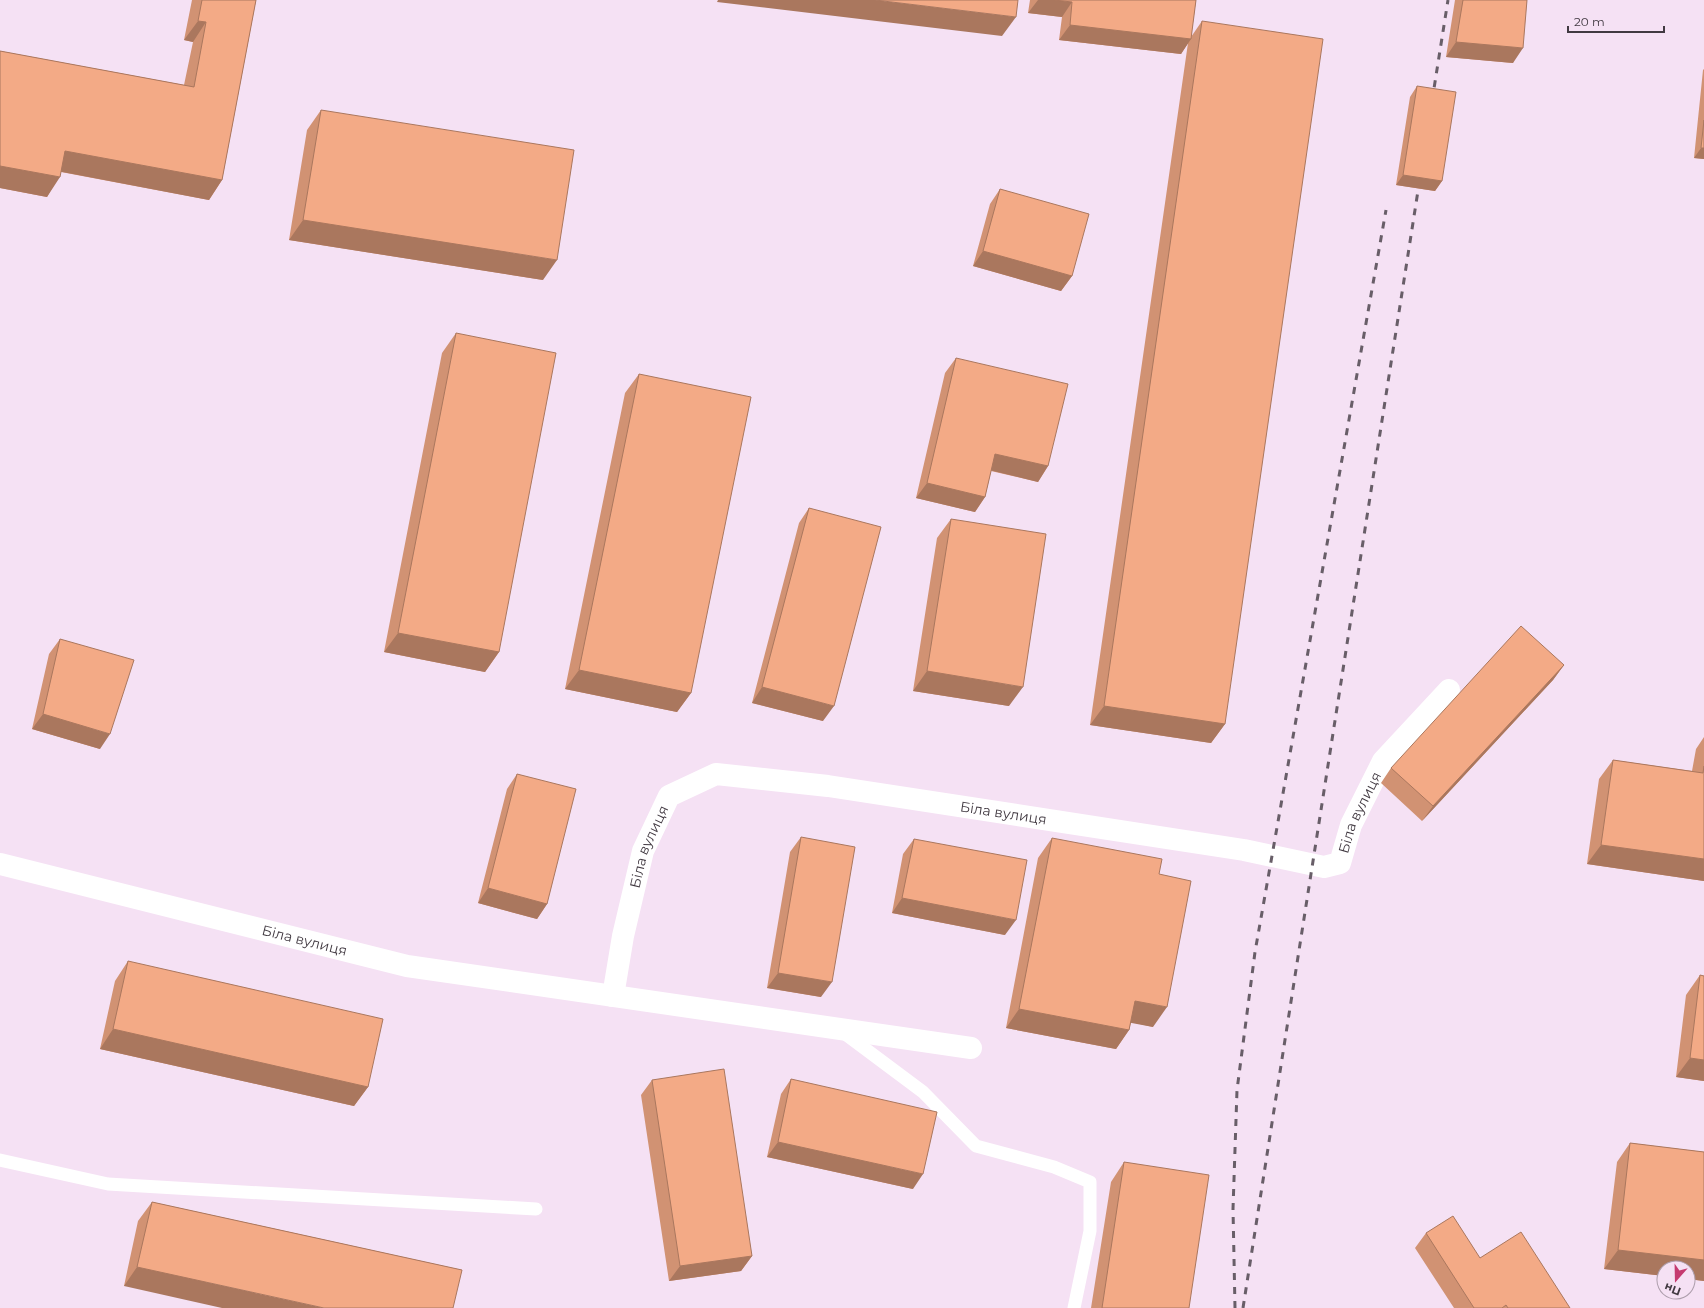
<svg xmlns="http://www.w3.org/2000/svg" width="1704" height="1308" font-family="Montserrat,sans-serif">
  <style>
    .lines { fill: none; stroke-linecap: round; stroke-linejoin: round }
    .lane { stroke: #fff; stroke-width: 13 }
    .street { stroke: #fff; stroke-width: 22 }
    .rail { stroke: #685e68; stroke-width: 3; stroke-dasharray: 7 7; stroke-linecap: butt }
    .wall { fill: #d19273 }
    .shaded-wall { fill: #aa775e }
    .building { fill: #f3aa86; stroke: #aa775e }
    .labels { text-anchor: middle; stroke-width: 3; stroke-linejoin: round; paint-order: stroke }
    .street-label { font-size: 14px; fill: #413941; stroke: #f5e1f4 }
  </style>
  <rect width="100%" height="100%" fill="#f5e1f4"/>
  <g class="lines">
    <path class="lane" d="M844,1033L923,1092L976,1146L1054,1167L1090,1182V1231L1074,1308
      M0,1160L108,1184L536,1209"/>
    <g class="street">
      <path id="s1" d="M0,864L407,966L971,1048"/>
      <path id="s2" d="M613,996L623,936L643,851L669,796L716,774L828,786L1244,850L1324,867L1340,863L1351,825L1383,761L1449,690"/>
    </g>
    <path class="rail" d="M1432,101L1448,0
      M1235,1308L1233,1209L1237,1090L1255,952L1386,210
      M1243,1308L1420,178"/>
  </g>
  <path class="wall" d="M192,0H256L222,180L209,200L61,172L47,197L0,188V51L184,85L193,42L184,40Z
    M1030,0H1196L1191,37L1202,21L1225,724L1211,743L1090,725L1188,43L1181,54L1059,40L1062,17L1028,13Z
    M1455,0H1527L1513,63L1446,57Z
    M1704,69V159L1694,158L1703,70Z
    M1417,86L1442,181L1435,191L1396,185L1410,97Z
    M321,110L543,280L289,240L307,130Z
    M1000,189L1072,276L1061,291L973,266L990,204Z
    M456,333L499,652L485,672L384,652L442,353Z
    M956,358L1048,466L1038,482L991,471L985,497L975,512L916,498L945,373Z
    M639,374L691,693L677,712L565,689L625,393Z
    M809,508L823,721L752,703L799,523Z
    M951,519L1009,706L913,691L937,538Z
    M60,639L100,749L32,729L49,654Z
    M1564,665L1553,680L1422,821L1381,783L1391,768Z
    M1704,737V881L1587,864L1599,779L1613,760L1692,771L1696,749Z
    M517,774L547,904L537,919L478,903L507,789Z
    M801,837L821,997L767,988L790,852Z
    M1052,838L1159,874L1153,1027L1131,1022L1129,1030L1116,1049L1006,1028L1038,858Z
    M914,839L1005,935L892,913L903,854Z
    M128,961L368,1087L354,1106L100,1049L115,981Z
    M1700,975L1704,976V1081L1676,1077L1686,995Z
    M791,1079L913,1189L767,1157L781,1094Z
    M652,1080L752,1256L741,1271L669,1281L641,1095Z
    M1630,1143L1704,1152V1281L1688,1279L1664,1268V1276L1604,1269L1617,1162Z
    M1124,1162L1189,1308H1091L1111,1182Z
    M152,1202L462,1270L124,1286L138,1221Z
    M1426,1233L1480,1258L1570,1308H1454L1415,1248Z"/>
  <path class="shaded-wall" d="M718,0H875L1016,17L1002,36L717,2Z
    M1038,0H1054L1072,2L1062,17L1028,13Z
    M198,21L206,22L193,42L184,40Z
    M1070,25L1191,39L1181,54L1059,40Z
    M1456,42L1523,48L1513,63L1446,57Z
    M1701,148H1704V159L1694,158Z
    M65,151L222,180L209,200L52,170Z
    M0,166L60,177L47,197L0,188Z
    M1403,175L1442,181L1435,191L1396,185Z
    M303,220L557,260L543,280L289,240Z
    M983,251L1072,276L1061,291L973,266Z
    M995,454L1048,466L1038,482L985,469Z
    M927,483L985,497L975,512L916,498Z
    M398,633L499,652L485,672L384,652Z
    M1564,665L1553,680L1422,821L1433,806Z
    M579,670L691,693L677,712L565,689Z
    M927,671L1023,687L1009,706L913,691Z
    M762,687L834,706L823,721L752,703Z
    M1104,706L1225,724L1211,743L1090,725Z
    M43,714L110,734L100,749L32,729Z
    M1601,845L1704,859V881L1587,864Z
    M488,888L547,904L537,919L478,903Z
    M902,898L1016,920L1005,935L892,913Z
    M778,973L832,982L821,997L767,988Z
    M1135,1001L1167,1007L1153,1027L1121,1021Z
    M1019,1009L1129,1030L1116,1049L1006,1028Z
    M113,1029L368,1087L354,1106L100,1049Z
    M1690,1058L1704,1060V1081L1676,1077Z
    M778,1142L923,1174L913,1189L767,1157Z
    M1618,1250L1704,1260V1281L1688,1279V1268H1664V1276L1604,1269Z
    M752,1256L741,1271L669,1281L680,1266Z
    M137,1267L324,1308H222L124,1286Z"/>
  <path class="building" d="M202,0H256L222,180L65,151L60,177L0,166V51L194,87L206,22L198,21Z
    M875,0H1018L1016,17Z
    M1054,0H1196L1191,39L1070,25L1072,2Z
    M1463,0H1527L1523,48L1456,42Z
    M1202,21L1323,39L1225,724L1104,706Z
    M1417,86L1456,92L1442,181L1403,175Z
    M321,110L574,150L557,260L303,220Z
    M1704,120V148H1701Z
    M1000,189L1089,214L1072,276L983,251Z
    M456,333L556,353L499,652L398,633Z
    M956,358L1068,384L1048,466L995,454L985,497L927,483Z
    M639,374L751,397L691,693L579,670Z
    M809,508L881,527L834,706L762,687Z
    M951,519L1046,534L1023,687L927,671Z
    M1521,626L1564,665L1433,806L1391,768Z
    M60,639L134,660L110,734L43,714Z
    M1613,760L1703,773L1704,766V859L1601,845Z
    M517,774L576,789L547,904L488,888Z
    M801,837L855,847L832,982L778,973Z
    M1052,838L1162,859L1159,874L1191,881L1167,1007L1135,1001L1129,1030L1019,1009Z
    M914,839L1027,860L1016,920L902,898Z
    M128,961L383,1019L368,1087L113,1029Z
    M1700,975L1704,976V1060L1690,1058Z
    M724,1069L752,1256L680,1266L652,1080Z
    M791,1079L937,1112L923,1174L778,1142Z
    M1630,1143L1704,1152V1260L1618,1250Z
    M1124,1162L1209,1175L1189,1308H1102Z
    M152,1202L462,1270L453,1308H324L137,1267Z
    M1453,1216L1480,1258L1521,1232L1570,1308H1508L1506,1305L1502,1308H1474L1426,1233Z"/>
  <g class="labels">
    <g class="street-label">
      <text dy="5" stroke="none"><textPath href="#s2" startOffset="551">Біла вулиця</textPath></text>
      <text dy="5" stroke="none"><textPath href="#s2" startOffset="947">Біла вулиця</textPath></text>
      <text dy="5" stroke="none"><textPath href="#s2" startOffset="154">Біла вулиця</textPath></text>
      <text dy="5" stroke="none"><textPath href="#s1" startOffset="314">Біла вулиця</textPath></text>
    </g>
  </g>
  <g transform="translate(1676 1280) rotate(200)"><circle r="19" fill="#f5e1f4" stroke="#ad9eac"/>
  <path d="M0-3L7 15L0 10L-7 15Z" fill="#c53a70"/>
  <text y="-6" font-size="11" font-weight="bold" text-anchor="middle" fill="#413941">Пн</text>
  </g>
  <path d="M1568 26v6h96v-6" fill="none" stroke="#413941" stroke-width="2"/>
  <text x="1574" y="26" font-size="12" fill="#413941" stroke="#f5e1f4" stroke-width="3" paint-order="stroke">20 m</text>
</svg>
